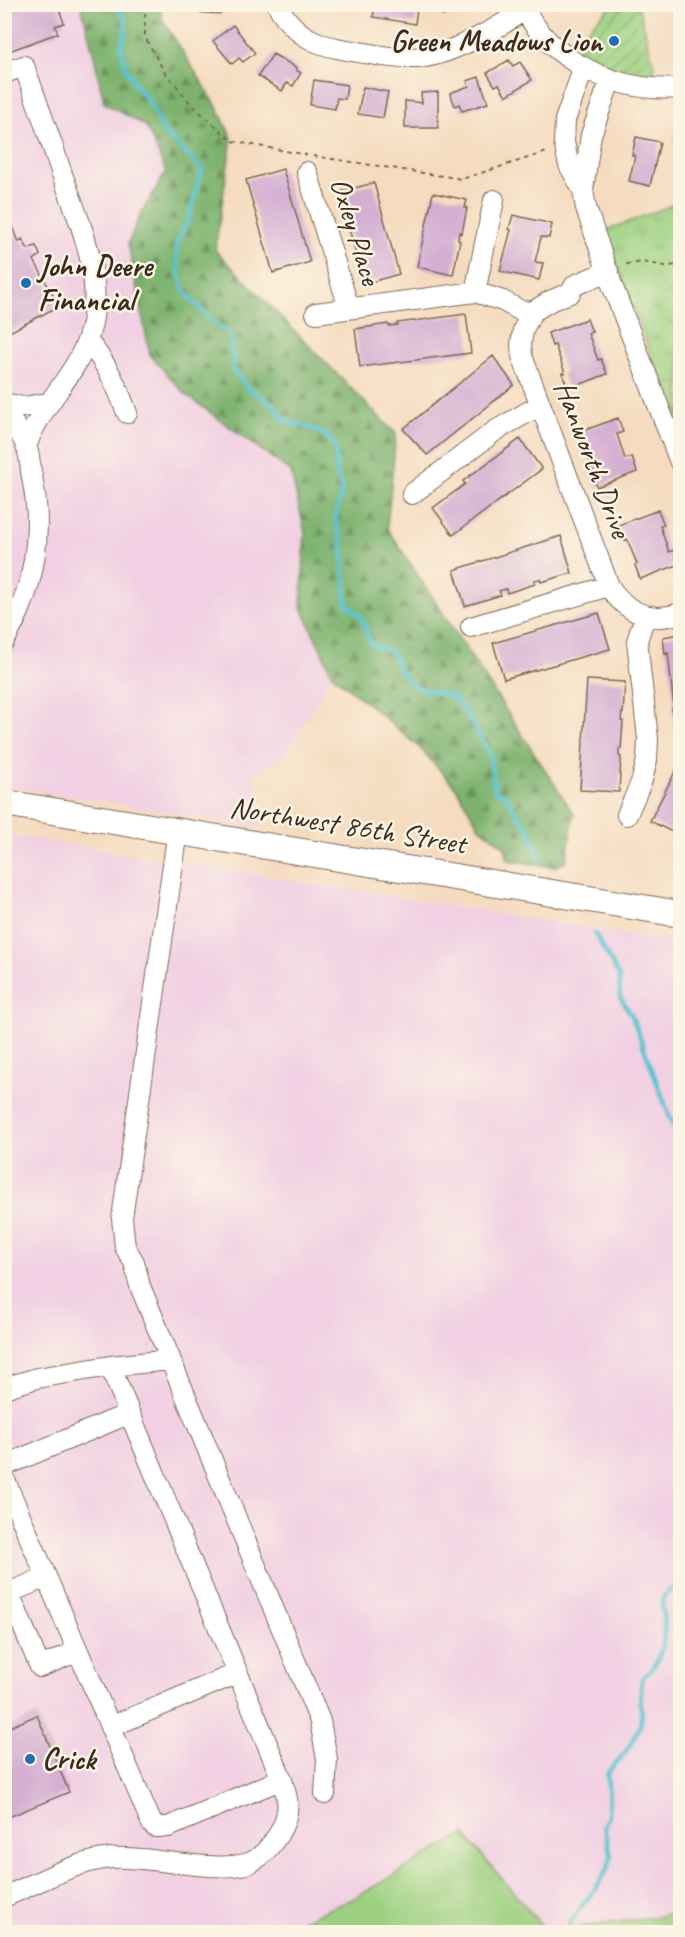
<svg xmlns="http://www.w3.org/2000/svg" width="685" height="1937" font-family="Caveat,sans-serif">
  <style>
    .built { fill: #f1d0e3 }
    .grass { fill: #9cd080; stroke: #6c7d4f; stroke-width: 1.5 }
    .forest { fill: url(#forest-firs); stroke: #5c6e46; stroke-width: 1.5 }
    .park { fill: url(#park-tufts); stroke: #6c7d4f; stroke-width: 1.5 }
    .garden { fill: url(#garden-furrows); stroke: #6c7d4f; stroke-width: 1.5 }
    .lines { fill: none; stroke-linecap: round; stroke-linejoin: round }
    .stream { stroke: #55c1cf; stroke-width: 4.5 }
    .building { fill: #d4afd2 }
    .minor-casing { stroke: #7c6857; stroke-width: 22 }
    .major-casing { stroke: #7c6857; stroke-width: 28 }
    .path { stroke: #7c6857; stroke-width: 2; stroke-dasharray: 4.5 4.5; stroke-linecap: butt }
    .minor { stroke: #fff; stroke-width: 20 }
    .major { stroke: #fff; stroke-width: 26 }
    .poi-dot { fill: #1f6fb2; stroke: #fcf5e5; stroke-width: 2 }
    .labels { text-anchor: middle; stroke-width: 5; stroke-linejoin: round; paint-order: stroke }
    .poi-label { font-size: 30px; font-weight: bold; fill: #3b2a1e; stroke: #fcf5e5; text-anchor: start }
    .street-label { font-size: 30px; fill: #3b2a1e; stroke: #fcf5e5 }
  </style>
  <defs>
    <pattern id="forest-firs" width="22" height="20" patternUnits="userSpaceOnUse" patternTransform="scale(1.5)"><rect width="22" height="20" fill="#7db26e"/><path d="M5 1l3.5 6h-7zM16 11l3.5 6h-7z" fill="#68915a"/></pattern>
    <pattern id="park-tufts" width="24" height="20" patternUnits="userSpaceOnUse" patternTransform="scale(1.5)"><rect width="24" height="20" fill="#9cd080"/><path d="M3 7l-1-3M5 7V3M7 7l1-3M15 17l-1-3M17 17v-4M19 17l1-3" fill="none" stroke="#80a968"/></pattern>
    <pattern id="garden-furrows" width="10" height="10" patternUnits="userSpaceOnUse" patternTransform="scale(1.5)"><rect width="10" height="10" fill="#9cd080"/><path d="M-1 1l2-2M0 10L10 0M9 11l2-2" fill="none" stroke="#80a968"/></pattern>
  </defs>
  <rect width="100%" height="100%" fill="#fcf5e5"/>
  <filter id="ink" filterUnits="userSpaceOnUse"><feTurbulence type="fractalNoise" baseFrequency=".0167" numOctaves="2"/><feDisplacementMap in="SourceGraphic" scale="12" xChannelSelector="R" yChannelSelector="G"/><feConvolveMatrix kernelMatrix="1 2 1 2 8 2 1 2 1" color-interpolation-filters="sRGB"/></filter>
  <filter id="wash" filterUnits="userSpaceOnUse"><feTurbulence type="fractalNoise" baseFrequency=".008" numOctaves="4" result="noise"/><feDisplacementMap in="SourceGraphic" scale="24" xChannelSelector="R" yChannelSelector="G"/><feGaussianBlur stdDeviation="1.35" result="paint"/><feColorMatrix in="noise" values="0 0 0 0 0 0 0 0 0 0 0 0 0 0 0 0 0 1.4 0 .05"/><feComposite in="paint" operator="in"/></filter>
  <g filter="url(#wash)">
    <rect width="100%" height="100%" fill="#f5dcc0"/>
    <path class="built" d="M4,5H81L94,56L104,103L146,126L166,172L140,215L185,394L291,472L305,533L301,606L332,674L286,754L253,776L266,828L5,786Z
      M4,834L613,932L680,944V1913L547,1932L464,1834L355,1898L275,1932H5Z"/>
    <path class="grass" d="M464,1834L547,1932L680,1913V1932H275L355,1898Z"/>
    <path class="forest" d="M81,5H159L162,19L215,103L232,138L215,250L396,434L387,528L574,814L566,862L554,867L508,860L505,847L479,827L456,788L419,747L332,674L301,606L305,533L291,472L185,394L150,355L128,244L140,215L166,172L146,126L104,103L94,56Z"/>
    <path class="park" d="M680,202V433L605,231Z"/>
    <path class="garden" d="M612,5H638L655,69L654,79L611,68L572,45Z"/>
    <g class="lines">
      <path class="stream" d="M113,4L124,16L126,31L121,46L126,69L137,87L150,102L163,131L202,169L189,218L176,246L178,269L184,291L209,319L230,334L234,372L251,391L273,404L284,420L313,429L329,437L336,453V472L342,490L335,518L341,539L347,604L361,616L371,644L392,652L400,671L412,685L424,690L452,696L469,717L490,755L495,791L507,797L517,815L527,825L540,859
        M595,934L619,976L620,997L632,1016L671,1120L680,1140
        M567,1932L570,1923L584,1903L595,1890L607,1870L611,1856L604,1826L608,1816L609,1798L607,1774L627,1750L640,1726L642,1712L640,1704L642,1678C660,1664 665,1645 664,1623C664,1614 659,1603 665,1595C669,1590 676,1586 680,1583"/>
    </g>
    <g id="blocks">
      <path class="building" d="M4,4H57L64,23L55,26L58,33L4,53Z
        M375,4H412V7L417,8L415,24L373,17Z
        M437,4H463L443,16Z
        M198,5H221L220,14L197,12Z
        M233,25L255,53L243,62L239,58L232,64L213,41Z
        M273,54L297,68L296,70L301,73L293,86L287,83L282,91L258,76Z
        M509,60L513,66L520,62L532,80L506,96L499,84L495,86L487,73Z
        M479,77L488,103L462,111L459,104L455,106L450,93L469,86L467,81Z
        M314,80L347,85L345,99L337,98L335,109L310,105Z
        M363,87L388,92L383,118L358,114Z
        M438,92V128H405V101L422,103L421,93Z
        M674,135H680V158L676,159Z
        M636,137L660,142L650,186L629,181L635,156L632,155Z
        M283,169L310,262L273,273L246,180Z
        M374,183L399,274L364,284L339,192Z
        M433,193L467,200L465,208H467L462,233L459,232L458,240L460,241L453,275L417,267Z
        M4,204L19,242L22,239L28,249L36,246L40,255L34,260L59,306L4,335Z
        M513,215L552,224L549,238L541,237L535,262L543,263L539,280L500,271L511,230L509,229Z
        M466,314L471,353L360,367L355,329L388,324L389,326L398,325L397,323Z
        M587,319L592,332L588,333L598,360L601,359L607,374L568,389L562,373H565L555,345L552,346L548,333Z
        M493,356L514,385L427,455L403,429Z
        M618,418L623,432L617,434L625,459L632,457L637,472L597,487L591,472L593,471L585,446L582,447L577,433Z
        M520,439L542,469L453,535L433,508L465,484L463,481Z
        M658,510L664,525L660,526L669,552L674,550L680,564L640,579L635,565L637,564L627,539L625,540L619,525Z
        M561,536L572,573L541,582L540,579L534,580L535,584L507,593L506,589L499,591L501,595L465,606L454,570Z
        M599,613L610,649L504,679L493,643Z
        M680,634V724L674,725L672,708H674L668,653L665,654L663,637Z
        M587,680L625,682L623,713H622L621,721H623L621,749H619V756L621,757L619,792L580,790Z
        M677,768L680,770V836L650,821Z
        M4,1714L10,1727L37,1715L69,1792L4,1819Z"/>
    </g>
  </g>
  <g filter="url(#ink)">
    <use href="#blocks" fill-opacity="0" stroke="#7c6857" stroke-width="1.5"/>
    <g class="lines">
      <g class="minor-casing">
        <path id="minor" d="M277,4C297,43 326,47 365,53C385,57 405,60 425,57C452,53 504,26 524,9
          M522,4C550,63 619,93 680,88
          M584,67L565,120L564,142L566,152L569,165L583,190L586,208L612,285L680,462
          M4,73L24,66C37,102 50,138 62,174C81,227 108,283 87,341C73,379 39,407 26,447
          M307,172L349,308
          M583,190L591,135L610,81
          M608,271L575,285L570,293L552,300L532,312L523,330L521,344L522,356L609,586C625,612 651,624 680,613
          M475,292L494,200
          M316,313L475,292L503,301L521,311L532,312
          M87,341C107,363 117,386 127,413
          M4,403L23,407L48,403
          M4,409C12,421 20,433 26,445C30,455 30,467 32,477C44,534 34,591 4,641
          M412,494L495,431L540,405
          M471,627L609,586
          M627,815L642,780L647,760L648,739L637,641L645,616
          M178,830L122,1218L125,1247L134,1262L140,1286L320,1721L327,1759L325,1794
          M110,1366L170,1360
          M4,1388L37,1378L110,1366L278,1770C288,1795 293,1811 278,1835C271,1846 264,1855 253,1861C227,1876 147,1855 112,1858C75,1861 38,1883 4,1897
          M4,1466L128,1414
          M4,1478L152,1824L155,1827H168L282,1779
          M9,1593L40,1667L78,1651
          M4,1595L46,1577
          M110,1727L238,1673"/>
      </g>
      <g class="major-casing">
        <path id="major" d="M4,803L680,914"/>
      </g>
      <path class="path" d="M145,4V37L164,71L192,105L232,141L307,155
        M313,156L462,179L550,151
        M626,264L643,262L665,266L680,265"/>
      <use href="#minor" class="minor"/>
      <use href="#major" class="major"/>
    </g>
  </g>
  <g class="poi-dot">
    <circle cx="614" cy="41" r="6"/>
    <circle cx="26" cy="283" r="6"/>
    <circle cx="30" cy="1759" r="6"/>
  </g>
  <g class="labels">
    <g class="poi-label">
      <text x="602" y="51" text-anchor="end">Green Meadows Lion</text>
      <text x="38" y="276">John Deere<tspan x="38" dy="34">Financial</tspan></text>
      <text x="42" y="1769">Crick</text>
    </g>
    <g class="street-label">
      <text transform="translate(356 231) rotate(73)" y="10">Oxley Place</text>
      <text transform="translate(593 459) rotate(69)" y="10">Hanworth Drive</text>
      <text transform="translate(348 825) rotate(9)" y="10">Northwest 86th Street</text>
    </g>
  </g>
  <rect width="685" height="1937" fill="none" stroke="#fcf5e5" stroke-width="24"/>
</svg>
